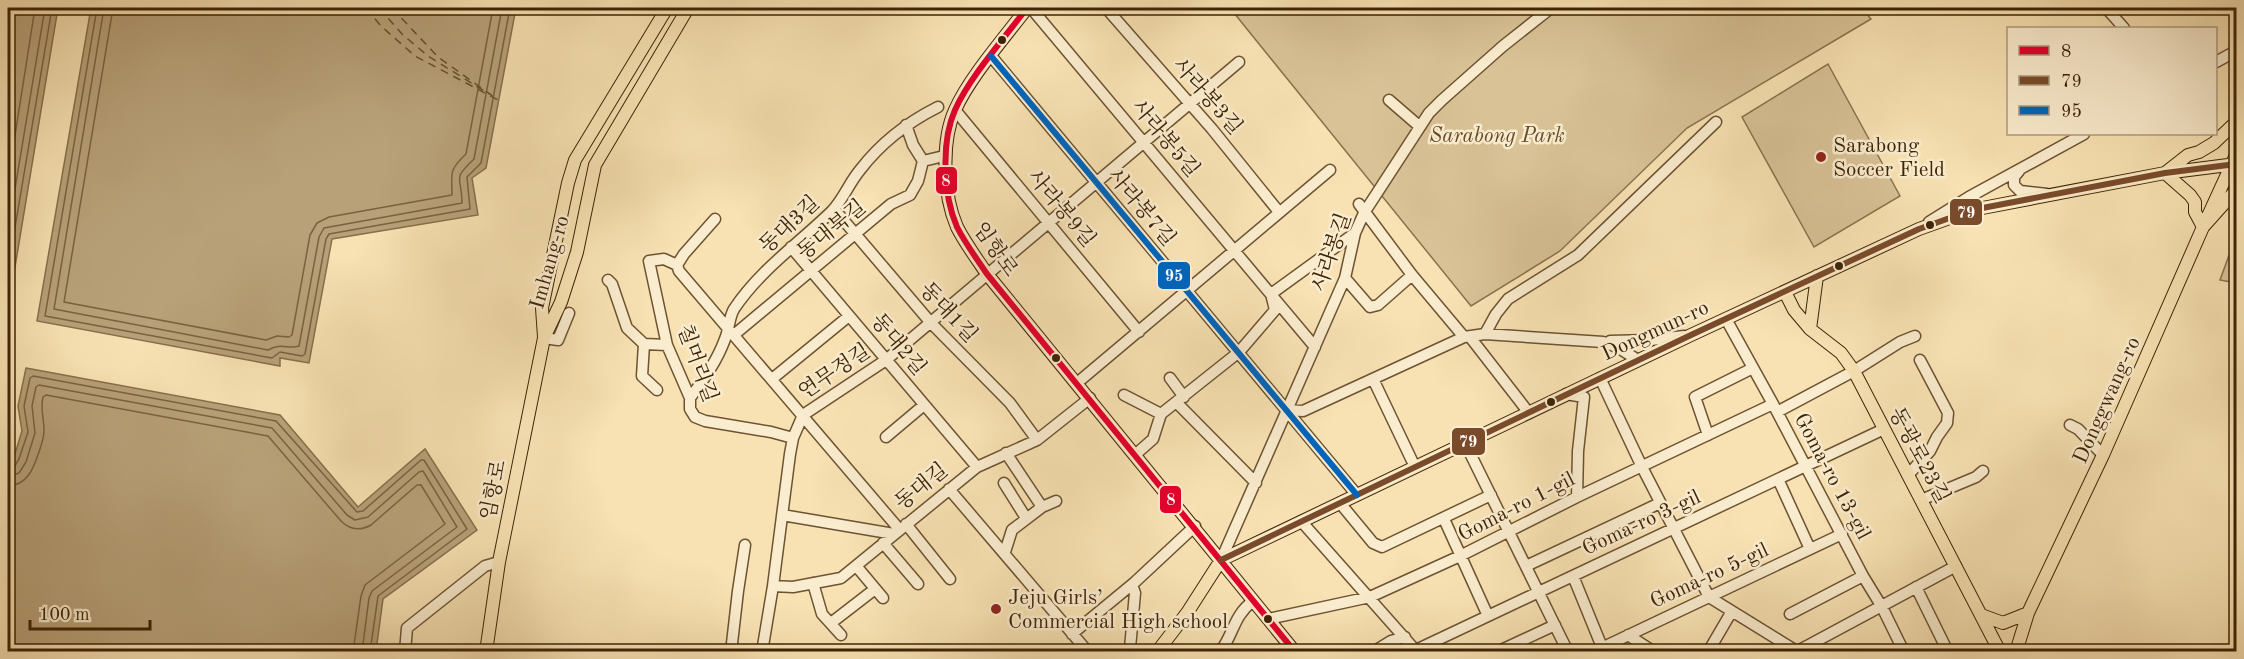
<svg xmlns="http://www.w3.org/2000/svg" width="2244" height="659" font-family="'Old Standard TT','Noto Serif KR',serif">
  <style>
    .green { fill: #d8c296; stroke: #8a724e; stroke-width: 1.5 }
    .water { fill: #b8a179; stroke: #876f4b; stroke-width: 1.5 }
    .lines { fill: none; stroke-linecap: round; stroke-linejoin: round }
    .shore { stroke: #7a6240; stroke-width: 1.5 }
    .ferry { stroke: #684f2f; stroke-width: 1.5; stroke-dasharray: 8 6; stroke-linecap: butt }
    .minor-casing { stroke: #6c5332; stroke-width: 13 }
    .major-casing { stroke: #3d2307; stroke-width: 14 }
    .minor { stroke: #faecce; stroke-width: 10 }
    .major { stroke: #f8e2b3; stroke-width: 12 }
    .bus-1-casing { stroke: #faecce; stroke-width: 10 }
    .bus-2-casing { stroke: #faecce; stroke-width: 10 }
    .bus-3-casing { stroke: #faecce; stroke-width: 10 }
    .bus-1 { stroke: #e4002b; stroke-width: 6 }
    .bus-2 { stroke: #7a4b2a; stroke-width: 6 }
    .bus-3 { stroke: #0065bd; stroke-width: 6 }
    .bus-dot { fill: #3d2307; stroke: #faecce; stroke-width: 2 }
    .poi-dot { fill: #8f2418; stroke: #faecce; stroke-width: 2 }
    .labels { text-anchor: middle; stroke-width: 5; stroke-linejoin: round; paint-order: stroke }
    .street-label { font-size: 21px; fill: #3d2307; stroke: #faecce }
    .park-label { font-size: 21px; font-style: italic; fill: #644b2b; stroke: #faecce }
    .poi-label { font-size: 21px; fill: #3d2307; stroke: #faecce; text-anchor: start }
    .line-badge { stroke: #faecce; stroke-width: 2 }
    .badge-label { font-size: 16px; text-anchor: middle; font-weight: bold; fill: #fff }
  </style>
  <rect width="100%" height="100%" fill="#f8e2b3"/>
  <filter id="stains"><feTurbulence type="fractalNoise" baseFrequency=".00333" numOctaves="4"/><feColorMatrix values="0 0 0 0 .2 0 0 0 0 .09 0 0 0 0 .02 0 0 0 .5 -.17"/></filter>
  <radialGradient id="worn" r=".72"><stop offset=".6" stop-color="#630" stop-opacity="0"/><stop offset="1" stop-color="#630" stop-opacity=".3"/></radialGradient>
  <path class="green" d="M1230,8H1862L1871,19L1687,128L1560,251L1471,306Z
    M1828,64L1900,196L1814,247L1742,117Z
    M2236,236V283L2220,280Z"/>
  <path class="water" d="M8,8H58L15,267L8,287Z
    M91,8H516L486,168L472,178L478,215L332,239L309,363L280,358V366L37,321Z
    M26,368L280,415L358,507L425,449L477,530L383,599L376,651H8V467L14,457L22,431L18,406Z"/>
  <g class="lines">
    <path class="shore" d="M97,8L45,316L272,358L280,352L302,356L305,354L326,239L329,234L470,209L467,177L481,163L510,8
      M104,8L54,309L268,350C281,342 288,350 299,346L319,237L324,228L462,203C462,175 451,181 474,159L502,8
      M113,8L64,302L266,340L277,336L289,337L292,335L310,235L317,223L329,217L452,195C452,173 448,171 466,154L493,8
      M8,180L35,8
      M8,231L45,8
      M8,269L52,8
      M8,469L14,467L19,459L28,432L24,406L30,378L33,376L276,421L357,512L363,511L421,460H424L467,529L378,596L370,652
      M8,477L19,473L26,462L35,433L32,406L36,387L39,385L272,428L347,515L355,520L368,517L419,472L423,471L457,527L372,591L369,598L362,652
      M8,486C29,485 34,466 40,449C42,443 44,437 44,430C44,418 40,409 43,397L46,395L268,436L341,521C350,530 360,531 371,525L417,485H421L445,524L365,585L361,596L353,652"/>
    <path class="ferry" d="M366,8L381,26L415,56L500,101
      M379,8L403,35L428,56L489,94
      M392,8L438,57L494,97"/>
    <g class="minor-casing">
      <path id="minor" d="M1031,8L1315,347
        M1106,8L1212,129L1279,212
        M2106,8L2124,28
        M991,56L1357,495
        M2216,62L2236,51
        M1389,100L1419,126
        M955,110L1139,332
        M906,125L913,145L923,161
        M2019,171L2014,177V185L2020,191L2047,194
        M1359,204L1412,275L1464,337
        M834,209L931,323L1010,403L1037,440
        M1929,222L1969,197L2084,134
        M791,247L977,467
        M677,265L679,271L899,529
        M677,265L664,259L649,261L667,345L690,398V409L695,417L705,421L771,432L793,438
        M677,265L684,254L715,219
        M1345,278L1370,307L1378,305L1412,275
        M608,280L612,284L627,328L644,344L667,345
        M1726,319L1773,404L1863,576L1882,607L1904,652
        M735,334L891,204L910,195L918,181L923,161L944,156
        M1485,334L1496,314L1508,299L1578,255L1716,122
        M1470,337L1529,413
        M544,338L558,340L569,313
        M1610,341L1651,340L1684,336
        M644,344L642,376L657,390
        M1170,378L1184,397
        M1600,378L1642,467L1709,597L1798,652
        M772,379L849,316
        M1373,379L1415,467
        M1077,383L1330,170
        M1566,394L1584,397L1578,451L1577,497
        M1124,395L1161,414
        M690,398C704,379 717,361 725,339C729,330 729,317 734,309C760,270 799,243 831,212C843,200 849,183 860,170C880,144 908,122 938,107
        M1176,402L1256,483
        M1287,410L1303,411L1464,337L1485,334L1603,342L1617,347L1638,360
        M1777,412L1854,371L1900,342L1915,336
        M2070,425L2078,429L2103,455
        M1708,435L1695,397L1753,368
        M886,437L924,405
        M1465,443L1568,652
        M1006,453L1042,507
        M1136,454L1153,439L1161,414L1239,352L1275,310L1271,294L1355,233
        M1908,475L1930,451L1937,437L1947,423L1948,413L1920,360
        M1778,479L1810,549
        M1004,483L1026,518
        M949,489L1088,652
        M1921,500L1976,477L1983,471
        M1340,503L1373,543L1382,547L1491,495
        M782,515L894,534
        M1444,519L1488,616
        M1301,521L1417,652
        M906,524L950,579
        M883,543L918,584
        M1005,552L1012,530L1042,507L1056,501
        M1221,560L1345,278L1355,233L1364,213L1429,113L1442,100L1503,46L1551,8
        M1526,566L1660,503
        M857,567L883,598
        M1573,576L1604,652
        M813,583L822,614L841,635
        M1132,585L1135,593L1130,648L1132,652
        M773,586L793,587L841,578L977,467L1037,440L1090,398
        M1916,587L1948,652
        M1790,614L1863,576
        M1268,619L1370,597L1460,556L1577,497L1773,404
        M831,623L875,589
        M1072,634L1135,582L1195,526
        M1628,635L1654,652
        M1416,650L1884,429
        M405,652L407,628L485,566L499,562
        M731,652L738,591L745,545
        M762,652L773,586L790,454L793,438L803,415L886,360L1239,62
        M1220,652C1234,634 1233,616 1253,601
        M1373,652L1391,641L1405,637
        M1497,652L1555,625
        M1593,652L1842,534
        M1708,652L1732,611
        M1796,652L1956,566"/>
    </g>
    <g class="major-casing">
      <path id="major" d="M1027,8C1005,37 969,78 955,110C941,141 943,195 957,227C965,243 977,259 987,274L1295,652
        M2236,122L2214,143L2199,152L2188,155L2165,173L2190,195L2195,202V212L2203,227L2236,190
        M1785,292L1794,310L1810,329L1841,353L1854,371L2000,652
        M1810,329L1817,276
        M544,337L542,308L568,183L575,160L667,8
        M1981,615L2003,623L2028,613
        M486,652L499,562L544,338L561,302L577,252L595,165L688,8
        M1157,652L1187,613L1221,560L1691,335L1919,229L1972,210L2165,173L2236,164
        M2016,652L2028,613L2103,455L2203,227L2236,155"/>
    </g>
    <use href="#minor" class="minor"/>
    <use href="#major" class="major"/>
    <g class="bus-1-casing">
      <path id="bus-1" d="M1027,8C1005,37 969,78 955,110C941,141 943,195 957,227C965,243 977,259 987,274L1295,652"/>
    </g>
    <g class="bus-2-casing">
      <path id="bus-2" d="M1221,560L1691,335L1919,229L1972,210L2165,173L2236,164"/>
    </g>
    <g class="bus-3-casing">
      <path id="bus-3" d="M991,56L1357,495"/>
    </g>
    <use href="#bus-1" class="bus-1"/>
    <use href="#bus-2" class="bus-2"/>
    <use href="#bus-3" class="bus-3"/>
  </g>
  <g class="bus-dot">
    <circle cx="1002" cy="40" r="5"/>
    <circle cx="1930" cy="225" r="5"/>
    <circle cx="1839" cy="266" r="5"/>
    <circle cx="1056" cy="358" r="5"/>
    <circle cx="1551" cy="402" r="5"/>
    <circle cx="1268" cy="619" r="5"/>
  </g>
  <g class="poi-dot">
    <circle cx="1821" cy="157" r="6"/>
    <circle cx="996" cy="609" r="6"/>
  </g>
  <g class="labels">
    <g class="street-label">
      <text transform="translate(1208 96) rotate(49)" y="7">사라봉3길</text>
      <text transform="translate(1166 138) rotate(50)" y="7">사라봉5길</text>
      <text transform="translate(1142 207) rotate(50)" y="7">사라봉7길</text>
      <text transform="translate(1062 208) rotate(50)" y="7">사라봉9길</text>
      <text transform="translate(789 224) rotate(-43)" y="7">동대3길</text>
      <text transform="translate(831 229) rotate(-39)" y="7">동대북길</text>
      <text transform="translate(996 249) rotate(55)" y="7">임항로</text>
      <text transform="translate(1331 252) rotate(-71)" y="7">사라봉길</text>
      <text transform="translate(549 262) rotate(-74)" y="7">Imhang-ro</text>
      <text transform="translate(949 312) rotate(47)" y="7">동대1길</text>
      <text transform="translate(1655 330) rotate(-25)" y="7">Dongmun-ro</text>
      <text transform="translate(899 344) rotate(50)" y="7">동대2길</text>
      <text transform="translate(698 363) rotate(70)" y="7">칠머리길</text>
      <text transform="translate(834 371) rotate(-34)" y="7">연무정길</text>
      <text transform="translate(2106 400) rotate(-66)" y="7">Donggwang-ro</text>
      <text transform="translate(1920 455) rotate(62)" y="7">동광로23길</text>
      <text transform="translate(1833 476) rotate(62)" y="7">Goma-ro 13-gil</text>
      <text transform="translate(921 486) rotate(-39)" y="7">동대길</text>
      <text transform="translate(493 490) rotate(-79)" y="7">임항로</text>
      <text transform="translate(1516 506) rotate(-27)" y="7">Goma-ro 1-gil</text>
      <text transform="translate(1641 522) rotate(-25)" y="7">Goma-ro 3-gil</text>
      <text transform="translate(1709 575) rotate(-25)" y="7">Goma-ro 5-gil</text>
    </g>
    <g class="park-label">
      <text x="1497" y="142">Sarabong Park</text>
    </g>
    <g class="poi-label">
      <text x="1833" y="152">Sarabong<tspan x="1833" dy="24">Soccer Field</tspan></text>
      <text x="1008" y="604">Jeju Girls’<tspan x="1008" dy="24">Commercial High school</tspan></text>
    </g>
  </g>
  <g class="line-badge">
    <rect x="935" y="166" width="23" height="29" rx="6" fill="#e4002b"/>
    <rect x="1949" y="198" width="34" height="28" rx="6" fill="#7a4b2a"/>
    <rect x="1157" y="261" width="34" height="29" rx="6" fill="#0065bd"/>
    <rect x="1451" y="427" width="35" height="29" rx="6" fill="#7a4b2a"/>
    <rect x="1159" y="485" width="23" height="29" rx="6" fill="#e4002b"/>
  </g>
  <g class="badge-label">
    <text x="946" y="186">8</text>
    <text x="1966" y="218">79</text>
    <text x="1174" y="281">95</text>
    <text x="1468" y="447">79</text>
    <text x="1171" y="505">8</text>
  </g>
  <rect width="2244" height="659" fill="none" stroke="#f8e2b3" stroke-width="30"/>
  <rect x="9" y="9" width="2226" height="641" fill="none" stroke="#3d2307" stroke-width="3"/>
  <rect x="15" y="15" width="2214" height="629" fill="none" stroke="#3d2307" stroke-width="1.5"/>
  <rect x="2007" y="27" width="210" height="108" fill="#faecce" stroke="#ae9c7e" stroke-width="1.5"/>
  <rect x="2019" y="46" width="30" height="9" fill="#e4002b" stroke="#ae9c7e" stroke-width="1.5"/>
  <text x="2061" y="57" font-size="18" fill="#3d2307">8</text>
  <rect x="2019" y="76" width="30" height="9" fill="#7a4b2a" stroke="#ae9c7e" stroke-width="1.5"/>
  <text x="2061" y="87" font-size="18" fill="#3d2307">79</text>
  <rect x="2019" y="106" width="30" height="9" fill="#0065bd" stroke="#ae9c7e" stroke-width="1.5"/>
  <text x="2061" y="117" font-size="18" fill="#3d2307">95</text>
  <path d="M30 620v9h120v-9" fill="none" stroke="#3d2307" stroke-width="3"/>
  <text x="39" y="620" font-size="18" fill="#3d2307" stroke="#faecce" stroke-width="4.5" paint-order="stroke">100 m</text>
  <rect width="100%" height="100%" filter="url(#stains)"/>
  <rect width="100%" height="100%" fill="url(#worn)"/>
</svg>
